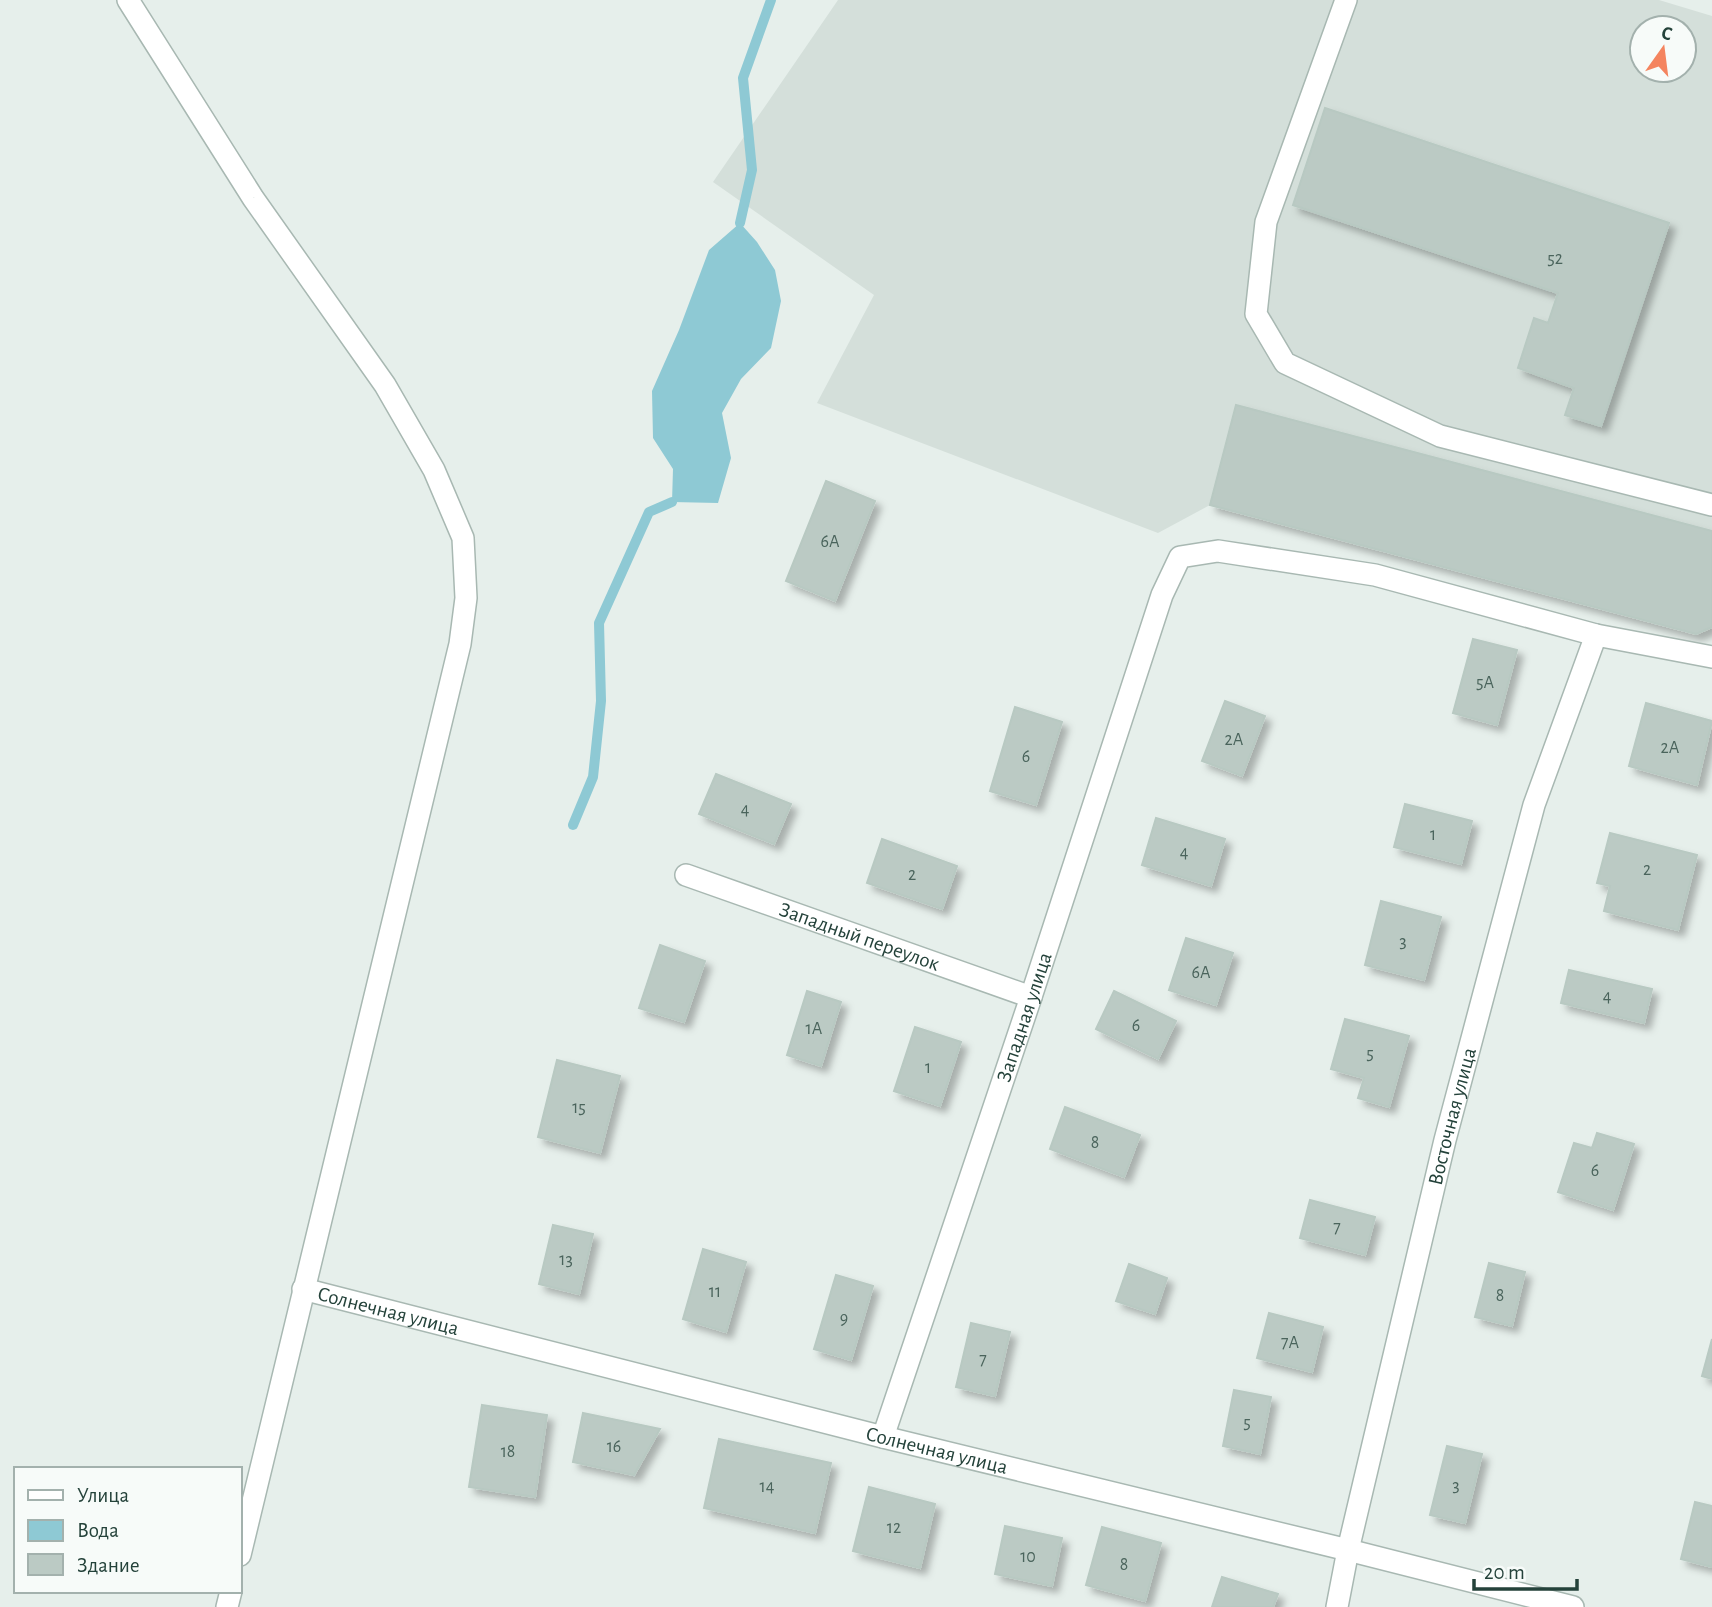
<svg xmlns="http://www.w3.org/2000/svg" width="1712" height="1607" font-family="'Alegreya Sans',sans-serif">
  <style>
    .built { fill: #d4dfda; fill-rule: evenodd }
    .water { fill: #8ec9d4 }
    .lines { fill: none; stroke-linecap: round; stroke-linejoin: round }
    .stream { stroke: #8ec9d4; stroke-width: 10 }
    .building { fill: #bbcac4; stroke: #b8c9c2; stroke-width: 2; filter: url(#shadow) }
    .minor-casing { stroke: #a8b8b2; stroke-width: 24 }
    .minor { stroke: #fff; stroke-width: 21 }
    .labels { text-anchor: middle; stroke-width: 5; stroke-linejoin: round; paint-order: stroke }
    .number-label { font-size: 18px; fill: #4a645c }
    .street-label { font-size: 21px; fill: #24423a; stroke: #f7fbf9 }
  </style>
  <defs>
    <filter id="shadow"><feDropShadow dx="6" dy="6" stdDeviation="3.5" flood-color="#0004"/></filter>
  </defs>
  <rect width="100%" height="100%" fill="#e6efeb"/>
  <path class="built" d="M838,0H1659L1712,16V627L1696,634L1210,505L1158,533L817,403L874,295L713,182ZM1642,28H1684V70H1642Z"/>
  <path class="water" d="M740,223L757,242L775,270L781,301L771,348L741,379L722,413L731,458L718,503L672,502L673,469L653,438L652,391L679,330L709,250Z"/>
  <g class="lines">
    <path class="stream" d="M740,223L752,170L743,78L771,0
      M573,825L593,777L601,701L599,623L649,512L672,502"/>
  </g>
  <path class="building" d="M1325,108L1669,223L1601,426L1565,415L1574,388L1518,368L1534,318L1548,323L1558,293L1293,205Z
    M1236,405L1712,531V627L1696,634L1210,505Z
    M826,481L875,501L835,601L786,581Z
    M1473,639L1517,650L1497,725L1453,713Z
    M1225,701L1265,716L1242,776L1202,761Z
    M1646,703L1712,721L1697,785L1629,766Z
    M1015,707L1062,722L1036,805L990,791Z
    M716,774L791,804L774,844L699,814Z
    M1405,804L1472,821L1461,864L1394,847Z
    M1156,818L1225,839L1211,886L1142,865Z
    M1610,833L1697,855L1678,930L1604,911L1610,886L1597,883Z
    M882,839L957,866L942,909L867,883Z
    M1381,901L1441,917L1424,980L1365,965Z
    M1186,938L1233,953L1216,1005L1169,990Z
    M660,945L705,961L684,1022L639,1008Z
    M1569,970L1652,989L1644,1023L1561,1003Z
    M807,991L841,1002L821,1066L787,1055Z
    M1114,991L1176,1021L1158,1059L1096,1029Z
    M1345,1019L1409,1036L1389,1107L1358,1098L1364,1078L1331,1069Z
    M915,1027L961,1042L940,1106L894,1091Z
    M557,1060L620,1076L600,1153L538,1137Z
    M1065,1107L1140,1135L1124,1177L1050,1149Z
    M1597,1133L1634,1144L1613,1210L1558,1192L1574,1143L1592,1148Z
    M1310,1200L1375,1217L1365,1255L1300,1238Z
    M553,1225L593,1234L579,1294L539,1284Z
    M703,1249L746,1262L726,1332L683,1319Z
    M1489,1263L1525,1272L1512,1326L1475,1317Z
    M1129,1264L1167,1278L1155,1314L1116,1301Z
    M836,1275L873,1286L851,1360L814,1349Z
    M1269,1313L1323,1327L1312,1372L1257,1358Z
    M971,1323L1010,1332L995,1396L956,1387Z
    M1712,1339V1379L1702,1376Z
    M1234,1390L1271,1397L1260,1454L1223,1446Z
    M482,1405L547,1415L535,1497L469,1487Z
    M583,1413L660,1429L634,1475L573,1462Z
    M719,1439L831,1463L815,1533L704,1508Z
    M1447,1446L1482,1454L1465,1523L1430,1515Z
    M869,1487L935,1504L920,1568L853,1551Z
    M1695,1502L1712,1506V1567L1681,1559Z
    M1005,1526L1062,1538L1052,1586L995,1574Z
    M1102,1527L1161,1543L1145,1601L1086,1585Z
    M1222,1577L1278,1594L1273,1607H1212Z"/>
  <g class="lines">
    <g class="minor-casing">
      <g id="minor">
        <path d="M128,0L253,198L385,385L434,470L463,538L466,598L460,644L240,1555"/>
        <path d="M1346,0L1266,222L1256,314L1285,363L1440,436L1712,505"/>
        <path id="s1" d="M686,875L1031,997"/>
        <path id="s2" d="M303,1289L883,1437L1348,1550L1573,1607"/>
        <path id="s3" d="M883,1437L1031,997L1162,595L1180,557L1218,551L1375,575L1596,635L1712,657"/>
        <path d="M227,1607L231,1591"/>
        <path id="s4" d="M1337,1607L1348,1550L1445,1140L1534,805L1596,635"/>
      </g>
    </g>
    <use href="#minor" class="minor"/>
  </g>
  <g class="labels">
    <g class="number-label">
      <text x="1555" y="264">52</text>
      <text x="830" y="547">6А</text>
      <text x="1485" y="688">5А</text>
      <text x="1234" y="745">2А</text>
      <text x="1670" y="753">2А</text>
      <text x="1026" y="762">6</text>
      <text x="745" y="815">4</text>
      <text x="1433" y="840">1</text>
      <text x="1184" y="858">4</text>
      <text x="1647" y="875">2</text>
      <text x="912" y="880">2</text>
      <text x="1403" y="947">3</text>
      <text x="1201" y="978">6А</text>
      <text x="1607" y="1002">4</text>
      <text x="1136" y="1031">6</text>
      <text x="814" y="1034">1А</text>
      <text x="1370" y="1059">5</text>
      <text x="928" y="1073">1</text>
      <text x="579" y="1113">15</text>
      <text x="1095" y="1148">8</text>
      <text x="1595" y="1176">6</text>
      <text x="1337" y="1233">7</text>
      <text x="566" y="1265">13</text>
      <text x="715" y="1297">11</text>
      <text x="1500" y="1301">8</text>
      <text x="844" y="1324">9</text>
      <text x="1290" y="1348">7А</text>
      <text x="983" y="1365">7</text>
      <text x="1247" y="1428">5</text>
      <text x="614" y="1452">16</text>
      <text x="508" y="1457">18</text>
      <text x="1456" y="1491">3</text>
      <text x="767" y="1492">14</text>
      <text x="894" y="1533">12</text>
      <text x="1028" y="1562">10</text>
      <text x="1124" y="1570">8</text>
    </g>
    <g class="street-label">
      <text dy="7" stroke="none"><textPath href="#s1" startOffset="184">Западный переулок</textPath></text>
      <text dy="7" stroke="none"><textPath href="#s3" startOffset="443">Западная улица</textPath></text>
      <text dy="7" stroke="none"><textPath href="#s4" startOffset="504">Восточная улица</textPath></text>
      <text dy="7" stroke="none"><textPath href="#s2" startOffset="88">Солнечная улица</textPath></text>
      <text dy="7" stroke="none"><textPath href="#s2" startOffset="654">Солнечная улица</textPath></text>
    </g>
  </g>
  <rect x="14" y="1467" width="228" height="126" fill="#f7fbf9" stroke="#a3b1ad" stroke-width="2"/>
  <rect x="28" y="1490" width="35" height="10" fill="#ffffff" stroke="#a3b1ad" stroke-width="2"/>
  <text x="77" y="1502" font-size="21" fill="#24423a">Улица</text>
  <rect x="28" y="1520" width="35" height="21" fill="#8ec9d4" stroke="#a3b1ad" stroke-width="2"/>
  <text x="77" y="1537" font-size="21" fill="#24423a">Вода</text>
  <rect x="28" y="1554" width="35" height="21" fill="#bbcac4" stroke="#a3b1ad" stroke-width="2"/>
  <text x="77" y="1572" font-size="21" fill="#24423a">Здание</text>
  <g transform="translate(1663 49) rotate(14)"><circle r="33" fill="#f7fbf9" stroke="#a3b1ad" stroke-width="2"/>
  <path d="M0-5L12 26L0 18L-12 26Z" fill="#f4845f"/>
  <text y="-10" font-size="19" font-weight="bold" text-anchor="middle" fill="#24423a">С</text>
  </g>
  <path d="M1474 1579v10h103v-10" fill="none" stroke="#24423a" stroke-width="3.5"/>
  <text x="1484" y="1579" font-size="21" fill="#24423a" stroke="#f7fbf9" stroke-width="5" paint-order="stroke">20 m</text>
</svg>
